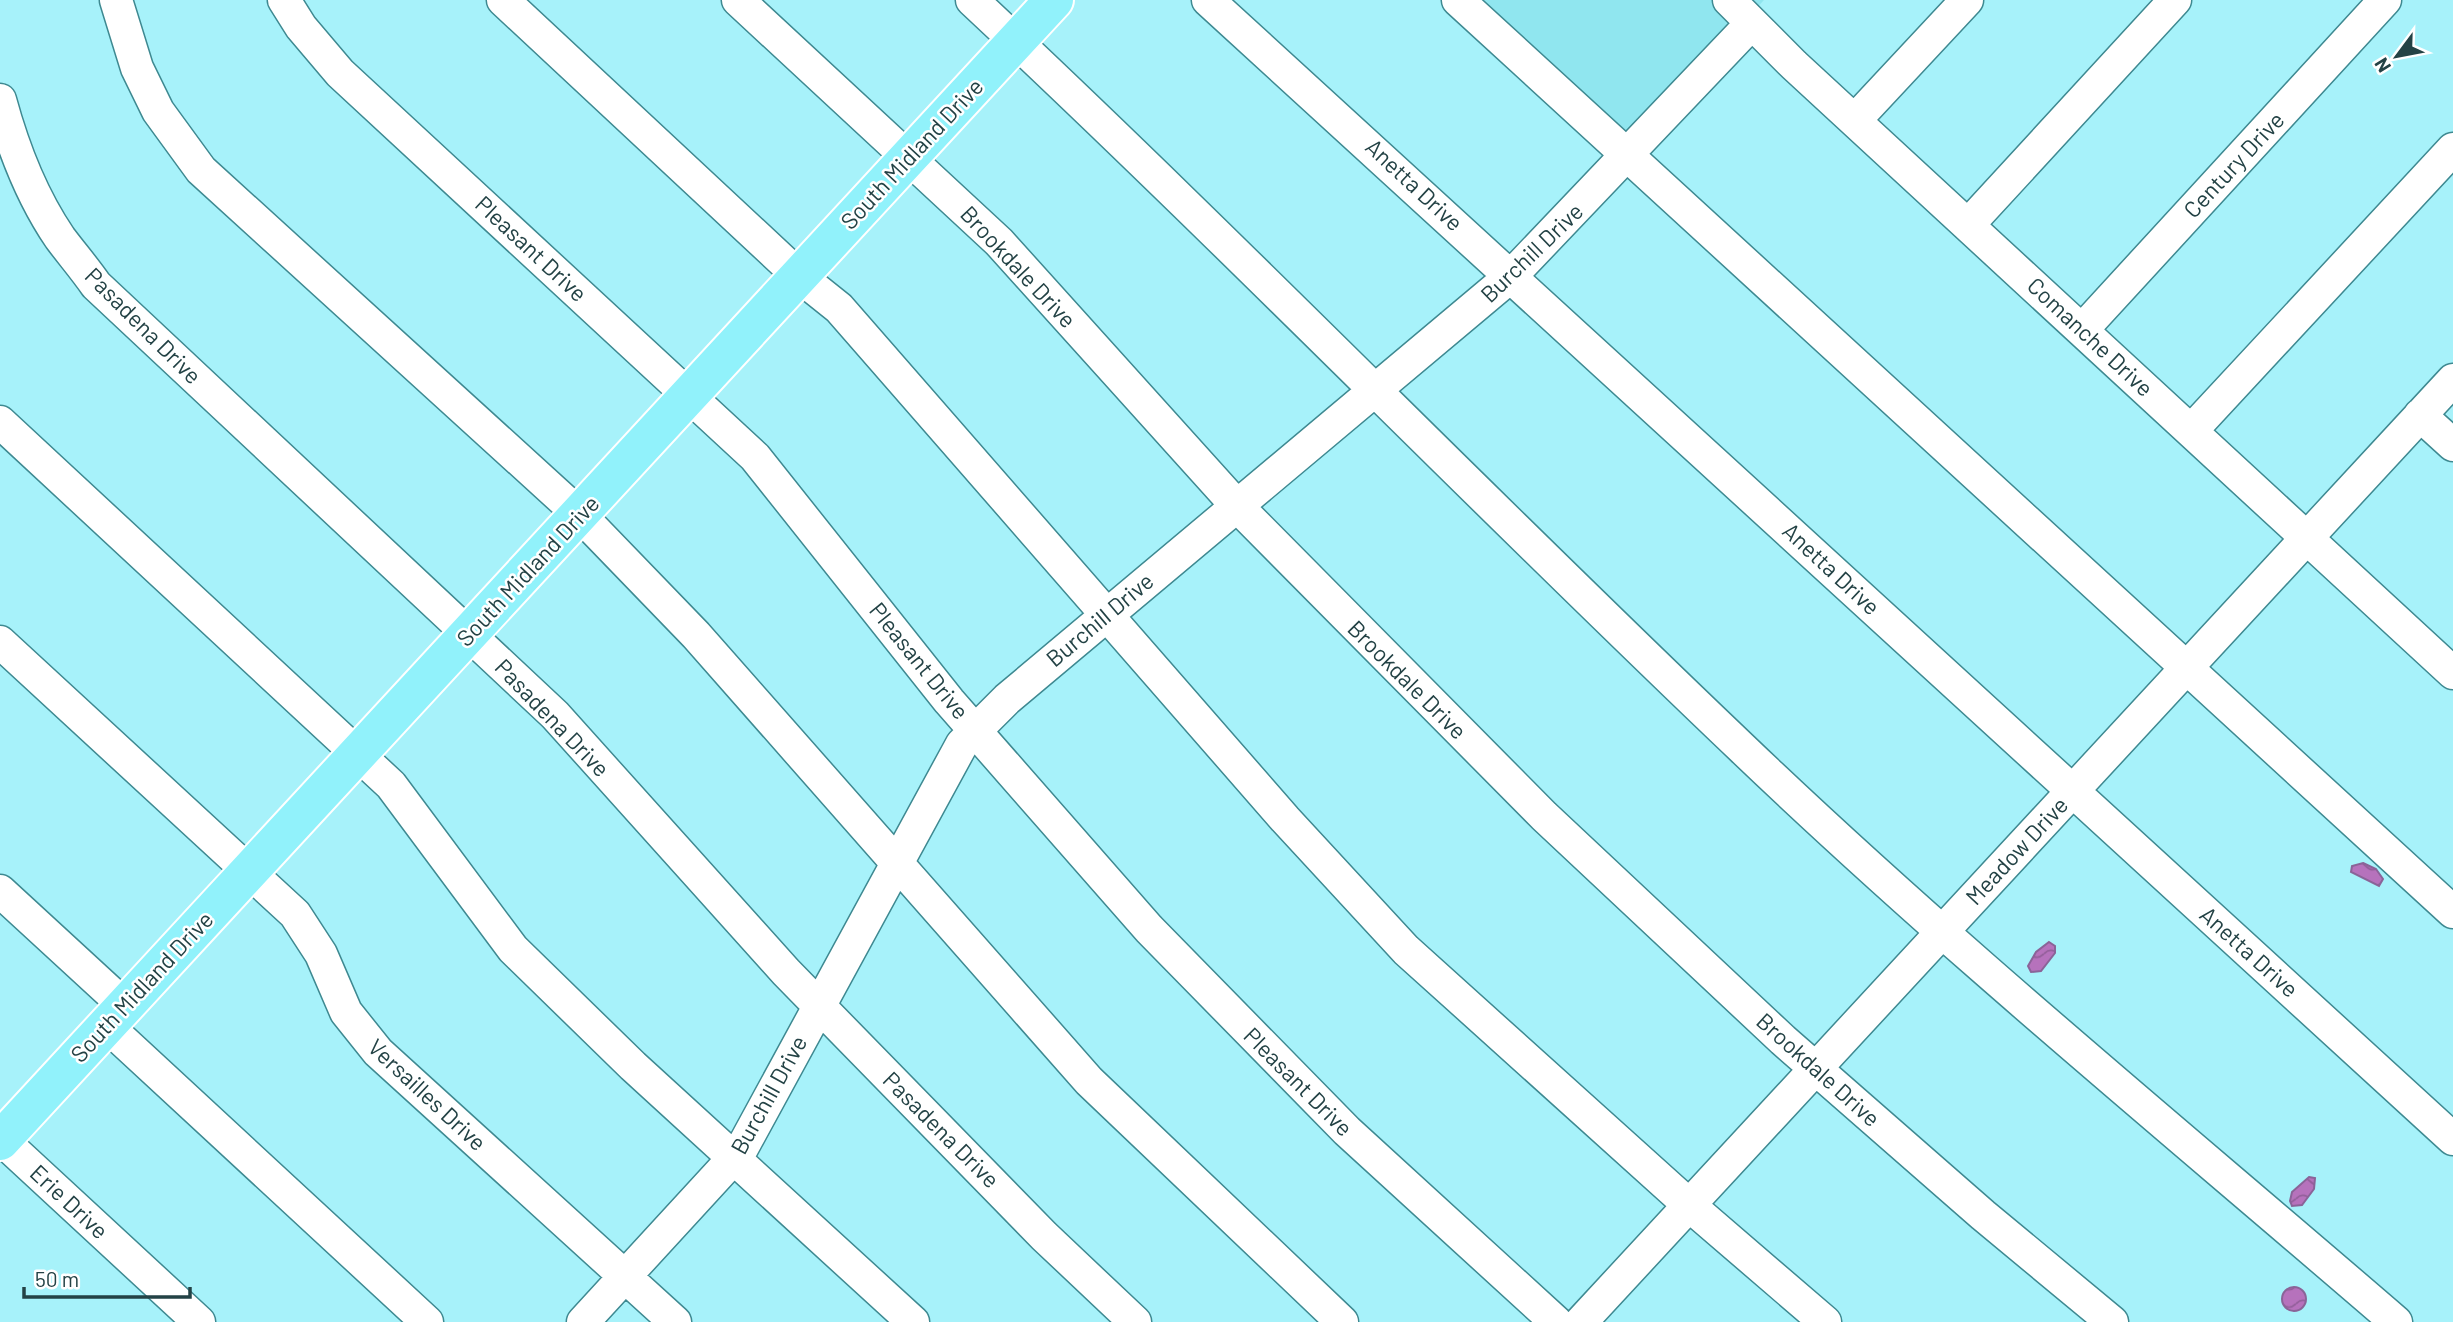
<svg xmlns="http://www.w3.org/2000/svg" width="2453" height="1322" font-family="Barlow,sans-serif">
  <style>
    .built { fill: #90e6ef }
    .water { fill: url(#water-waves); stroke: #8a6498; stroke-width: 2 }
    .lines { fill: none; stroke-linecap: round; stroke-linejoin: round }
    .minor-casing { stroke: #3e8991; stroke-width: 35 }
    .major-casing { stroke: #fff; stroke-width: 42 }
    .minor { stroke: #fff; stroke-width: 32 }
    .major { stroke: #91f2fb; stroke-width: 38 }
    .labels { text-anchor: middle; stroke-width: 5; stroke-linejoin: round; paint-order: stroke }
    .street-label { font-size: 23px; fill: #234245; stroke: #fff }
  </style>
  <defs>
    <pattern id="water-waves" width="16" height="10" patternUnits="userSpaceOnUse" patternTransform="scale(1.75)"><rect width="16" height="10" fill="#b672bc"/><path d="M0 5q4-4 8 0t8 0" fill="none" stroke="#945f9b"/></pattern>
  </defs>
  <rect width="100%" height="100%" fill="#a7f2fa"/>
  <path class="built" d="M1464,0H1764L1627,148Z"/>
  <path class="water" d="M2363,863L2376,869L2383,879L2379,886L2351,872L2352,866Z
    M2049,942L2055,946V953L2041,971L2031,972L2028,966L2036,952Z
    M2309,1177L2315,1178L2314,1189L2302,1205L2292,1206L2290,1201L2292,1192Z
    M2282 1299a12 12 0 1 1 24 0a12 12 0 1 1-24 0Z"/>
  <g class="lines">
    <g class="minor-casing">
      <path id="minor" d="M116,0L137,68L158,111L201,170L580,515L696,635L1089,1081L1342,1322
        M284,0L301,27L340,73L755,457L949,701L1149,929L1347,1131L1556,1322
        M503,0L799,276L839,308L1285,819L1406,950L1689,1205L1825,1322
        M738,0L999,242L1237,506L1544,816L1783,1040L1983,1215L2112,1322
        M972,0C1234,245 1483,502 1743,749C1952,949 2177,1133 2396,1322
        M1208,0L2453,1139
        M1458,0L2453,912
        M1729,0L1794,65L2453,673
        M0,100C13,148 32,197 60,238C72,254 85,269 96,285L555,715L786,972L1044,1236L1135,1322
        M1855,120L1967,0
        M1968,225L2175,0
        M2082,330L2385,0
        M2420,415L2453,445
        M0,422L391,785L513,949L633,1066L913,1322
        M2191,431L2453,149
        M0,642L295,914L321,954L346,1012L378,1052L675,1322
        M0,891L125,1006
        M107,1026L427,1322
        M0,1138L199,1322
        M583,1322L741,1150L962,744L1007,699L1511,276L1752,23
        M1581,1322L2453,380"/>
    </g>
    <g class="major-casing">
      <path id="major" d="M0,1141L1054,0"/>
    </g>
    <use href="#minor" class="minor"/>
    <use href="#major" class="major"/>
  </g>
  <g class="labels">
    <g class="street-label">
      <text transform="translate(912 154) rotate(-47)" y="8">South Midland Drive</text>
      <text transform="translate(2234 165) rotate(-47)" y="8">Century Drive</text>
      <text transform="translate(1414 185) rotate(43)" y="8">Anetta Drive</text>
      <text transform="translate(531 249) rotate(43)" y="8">Pleasant Drive</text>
      <text transform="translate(1532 253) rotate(-44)" y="8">Burchill Drive</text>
      <text transform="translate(1018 267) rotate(47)" y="8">Brookdale Drive</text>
      <text transform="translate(143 326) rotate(45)" y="8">Pasadena Drive</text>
      <text transform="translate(2090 337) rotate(43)" y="8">Comanche Drive</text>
      <text transform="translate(1831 569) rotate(43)" y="8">Anetta Drive</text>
      <text transform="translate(528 571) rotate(-47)" y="8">South Midland Drive</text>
      <text transform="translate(1100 620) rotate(-40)" y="8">Burchill Drive</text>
      <text transform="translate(919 661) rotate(51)" y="8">Pleasant Drive</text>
      <text transform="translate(1407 680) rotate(45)" y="8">Brookdale Drive</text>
      <text transform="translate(552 718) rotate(46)" y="8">Pasadena Drive</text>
      <text transform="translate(2017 851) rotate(-47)" y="8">Meadow Drive</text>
      <text transform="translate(2249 952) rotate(42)" y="8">Anetta Drive</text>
      <text transform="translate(142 987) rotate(-47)" y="8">South Midland Drive</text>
      <text transform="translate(1818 1070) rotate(42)" y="8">Brookdale Drive</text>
      <text transform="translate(1298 1082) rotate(45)" y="8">Pleasant Drive</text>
      <text transform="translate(427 1095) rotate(43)" y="8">Versailles Drive</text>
      <text transform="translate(769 1095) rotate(-61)" y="8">Burchill Drive</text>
      <text transform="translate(941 1130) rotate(45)" y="8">Pasadena Drive</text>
      <text transform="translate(69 1202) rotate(43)" y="8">Erie Drive</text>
    </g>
  </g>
  <g transform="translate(2397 56) rotate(238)" stroke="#ffffff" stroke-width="5" paint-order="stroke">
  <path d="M0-5L12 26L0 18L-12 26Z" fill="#234245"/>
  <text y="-10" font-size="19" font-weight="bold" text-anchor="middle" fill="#234245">N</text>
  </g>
  <path d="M24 1287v10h166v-10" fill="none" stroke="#234245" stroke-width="3.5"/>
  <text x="35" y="1287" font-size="21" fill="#234245" stroke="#ffffff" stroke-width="5" paint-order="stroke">50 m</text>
</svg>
